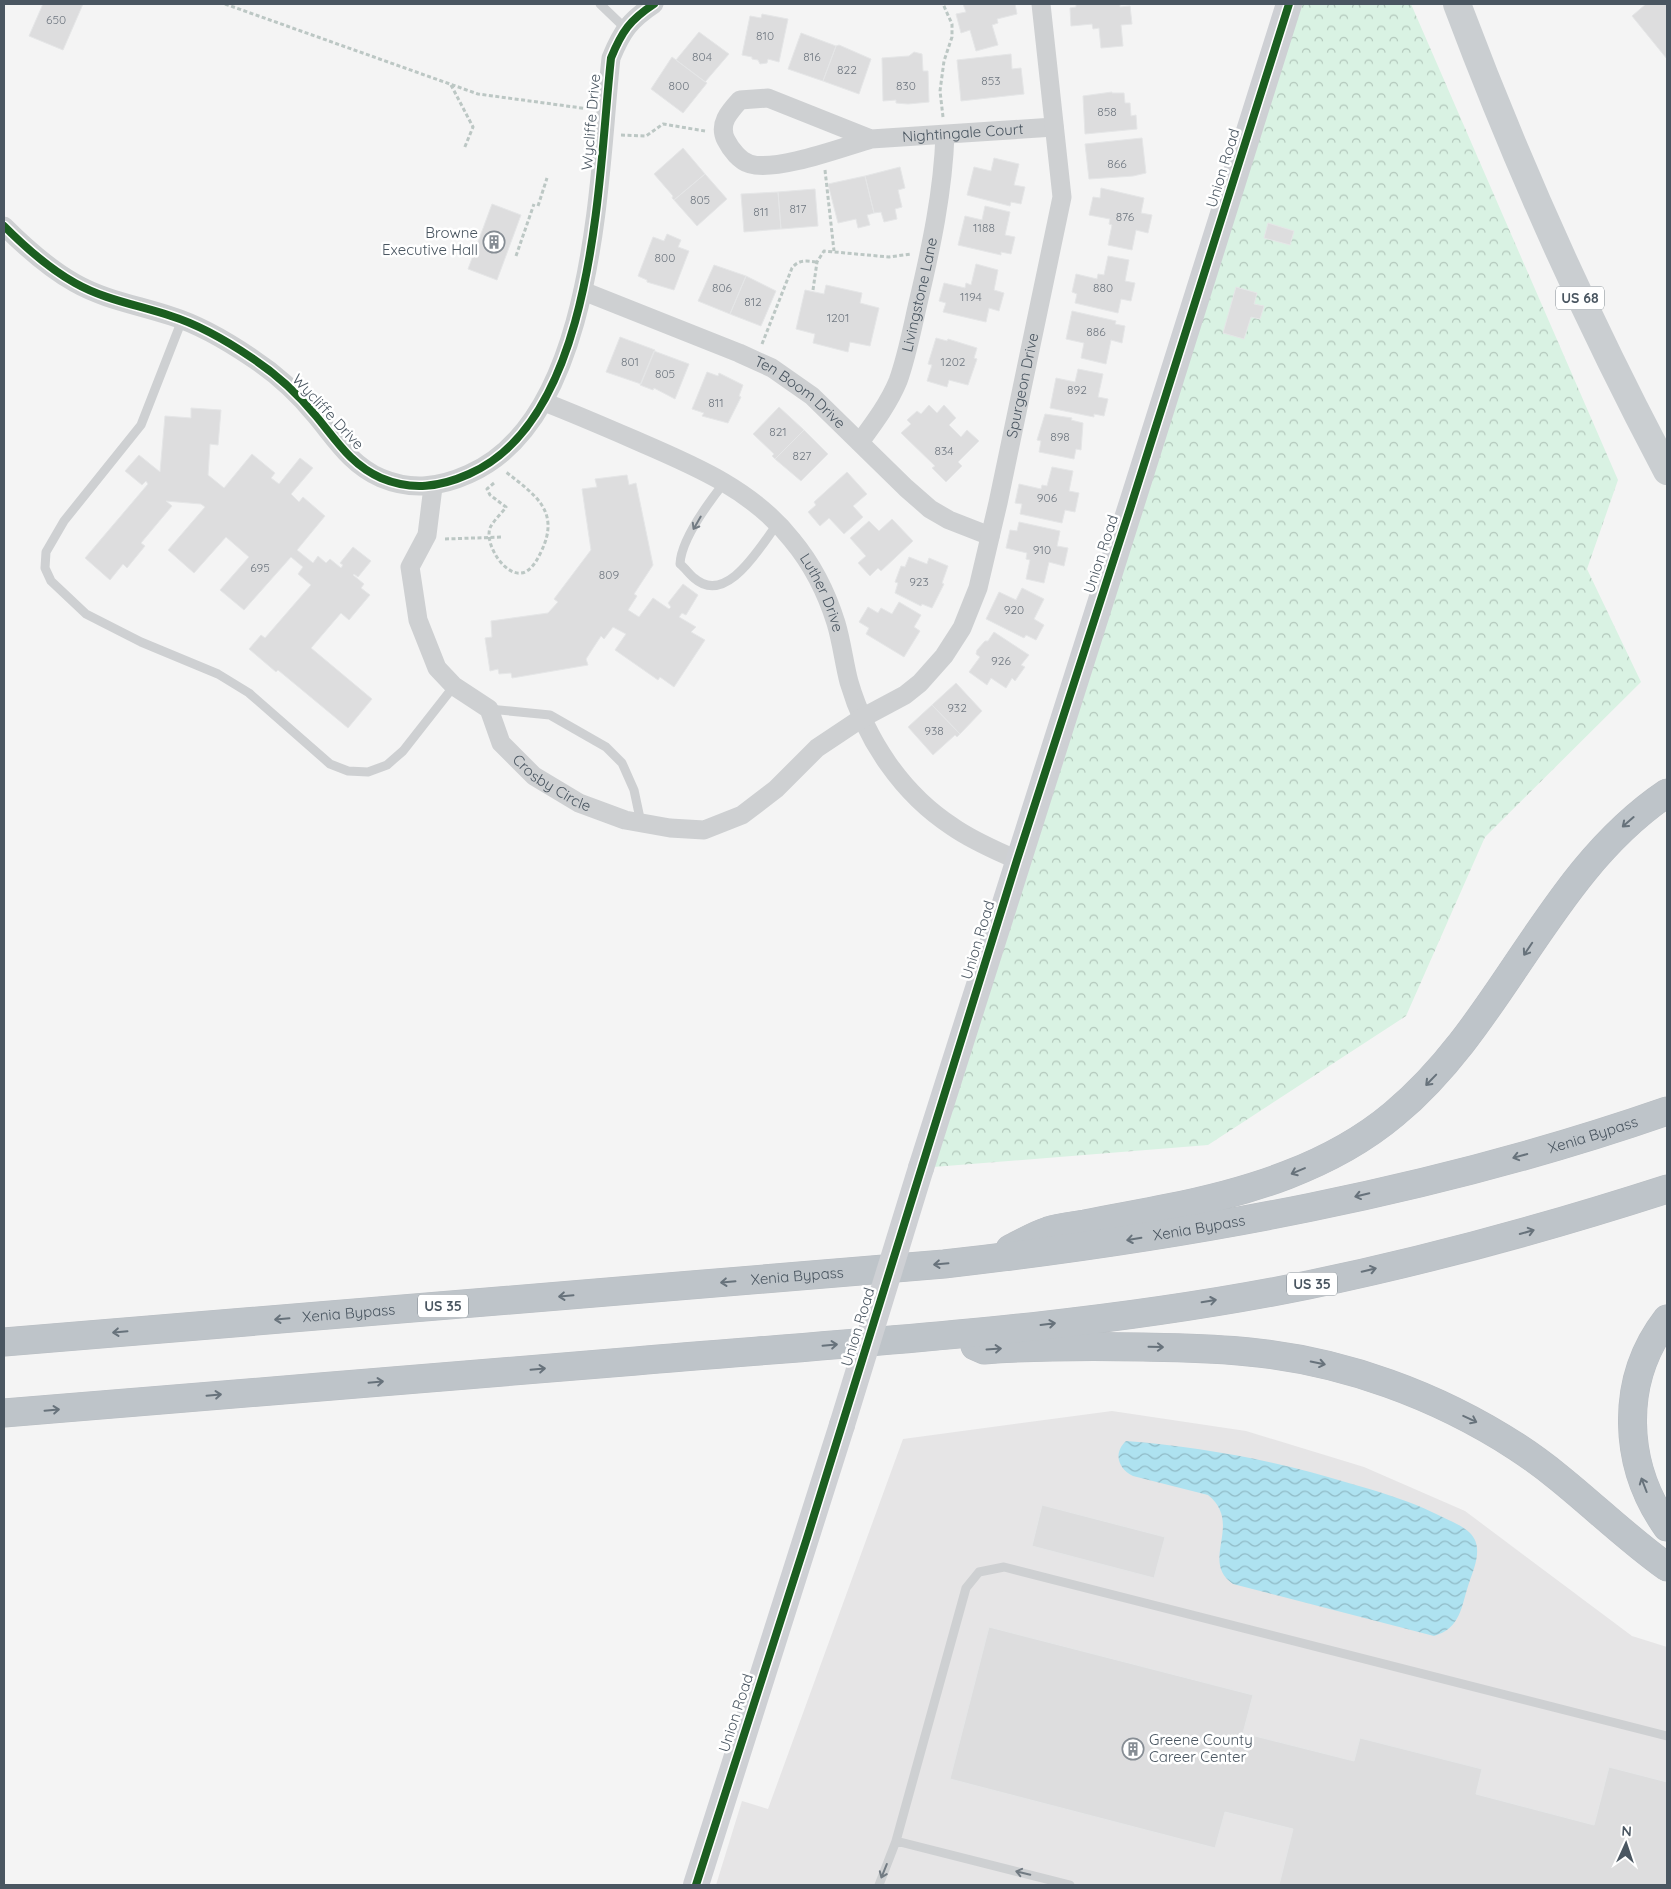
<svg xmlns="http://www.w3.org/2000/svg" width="1671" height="1889" font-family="Quicksand,sans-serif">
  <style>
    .education { fill: #e6e5e6 }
    .forest { fill: url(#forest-crowns) }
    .water { fill: url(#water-waves) }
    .building { fill: #ddddde; stroke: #e5e6e7 }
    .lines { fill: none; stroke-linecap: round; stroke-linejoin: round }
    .highway-casing { stroke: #b9bec3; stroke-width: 29 }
    .path { stroke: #bcc7c4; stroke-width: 3; stroke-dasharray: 4 2.5; stroke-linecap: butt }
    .lane { stroke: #ced0d2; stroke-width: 9 }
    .street { stroke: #ced0d2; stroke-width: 19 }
    .secondary { stroke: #ced0d4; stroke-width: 26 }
    .primary { stroke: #caced1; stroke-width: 28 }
    .highway { stroke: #bec4c9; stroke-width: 28 }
    .secondary-bridge { stroke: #ced0d4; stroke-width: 26 }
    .cycleway-casing { stroke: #fff; stroke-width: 11 }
    .cycleway { stroke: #1b5e20; stroke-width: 8 }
    .oneway { stroke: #727b83 }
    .oneway2 { stroke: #67727b }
    .labels { text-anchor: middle; stroke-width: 5; stroke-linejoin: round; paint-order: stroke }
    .number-label { font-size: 12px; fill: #707881 }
    .shield { fill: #fff; stroke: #808990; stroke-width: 1 }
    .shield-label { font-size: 14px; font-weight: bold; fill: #4a5661 }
    .street-label { font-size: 15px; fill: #4a5661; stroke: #fff }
    .poi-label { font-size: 15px; fill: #4a5661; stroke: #fff; text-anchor: end }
  </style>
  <defs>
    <pattern id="forest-crowns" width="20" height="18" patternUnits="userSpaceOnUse" patternTransform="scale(1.25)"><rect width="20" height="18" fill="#d9f2e3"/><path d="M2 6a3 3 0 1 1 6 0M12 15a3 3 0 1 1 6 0" fill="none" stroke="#b2c7bb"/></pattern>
    <pattern id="water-waves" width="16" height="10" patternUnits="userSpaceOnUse" patternTransform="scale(1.25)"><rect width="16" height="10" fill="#aee2f0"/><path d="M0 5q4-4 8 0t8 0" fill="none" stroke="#90bac6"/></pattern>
  </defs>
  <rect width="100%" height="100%" fill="#f4f4f4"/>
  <path class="education" d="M1112,1411L1246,1431L1364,1467L1465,1511L1632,1636L1667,1647V1885H716L742,1801L768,1809L903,1439Z"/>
  <path class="forest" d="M1298,4H1411L1618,480L1587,569L1641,682L1485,837L1406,1016L1208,1145L921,1168Z"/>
  <path class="water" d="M1126,1441C1203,1447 1278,1461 1352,1484C1380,1492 1407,1500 1434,1513C1445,1519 1461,1524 1470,1533C1484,1547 1474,1568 1469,1583C1461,1607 1461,1628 1434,1636L1233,1584C1199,1561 1244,1524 1208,1495L1133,1476C1118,1469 1113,1453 1126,1441Z"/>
  <path class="building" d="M43,4H83L63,50L29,36Z
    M963,4H1015L1017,14L997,19L998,23L992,25L998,45L976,51L970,30L961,33L956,14L966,12Z
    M1076,4H1120V7L1130,6L1132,24L1121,25L1123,46L1101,48L1099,28L1093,29L1092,24L1071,26L1070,8L1076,7Z
    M1646,4H1667V59L1632,16Z
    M762,14L788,19L779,62L768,59L767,63L760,64L758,60L752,59V57L742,55L750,16L761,18Z
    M699,32L729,54L705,82L676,60Z
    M801,33L836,46L823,81L788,69Z
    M839,45L871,59L859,94L823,81L836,46Z
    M914,52L922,54L923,71H928L929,102L908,104L896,103V100L883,101L882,58L909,56Z
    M1011,54L1012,69L1021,68L1024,94L961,101L957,60Z
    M672,57L707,83L683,113L651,89Z
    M1112,92V93H1124L1125,103H1130L1131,116L1136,115L1137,129L1085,134L1083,96Z
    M1142,138L1146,173L1133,176L1089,179L1085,144Z
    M683,148L705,174L674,200L672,198L673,196L654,174Z
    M994,158L1019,164L1014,185L1025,187L1021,204L1011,202L1010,206L967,195L974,167L991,171Z
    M900,167L905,188L898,190L902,207L895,209L897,219L884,222L881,212L874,213L865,176Z
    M705,174L727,199L697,226L674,200Z
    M865,176L874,213L867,215L870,225L858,228L856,219L838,223L828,184Z
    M1101,188L1144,198L1141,213L1152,215L1148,233L1136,230L1132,250L1108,245L1112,225L1109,224L1110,219L1089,215L1093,197L1100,198Z
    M815,189L818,226L781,229L778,192Z
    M778,192L781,229L744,232L741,194Z
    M492,204L521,215L497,280L468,269Z
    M985,206L1010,212L1005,235L1015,237L1011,254L1001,252V255L958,245L965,216L982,220Z
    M1268,223L1294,231L1290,245L1264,238Z
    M667,234L681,240L678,247L689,251L674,290L647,282V280L638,276L653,237L664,241Z
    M1108,256L1129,260L1125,281L1135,283L1131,301L1121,299L1118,313L1075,303L1077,294L1072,292L1076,274L1097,279L1098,274L1104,275Z
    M976,264L998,270L994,290L1004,293L999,311L989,308L986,322L943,312L946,303L939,301L944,283L965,288L966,283L971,285Z
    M714,265L746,276L730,314L698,301Z
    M746,276L776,291L761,326L730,314Z
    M826,285L862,293L860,303L879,308L870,346L850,342L848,352L813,343L815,334L796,329L805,290L824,294Z
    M1236,287L1257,293L1254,304L1264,306L1260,319L1251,317L1244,339L1223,333Z
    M1072,311L1116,321L1115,324L1125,326L1122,343L1111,340L1106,364L1081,358L1084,343L1066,339Z
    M620,337L655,350L641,384L606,372Z
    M936,338L947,341L948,339L977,348L974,358L977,359L968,385L949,380L947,387L927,381L932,365L928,364Z
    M654,351L689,364L675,399L654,388L653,390L640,385Z
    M1078,369L1103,374L1098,397L1108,399L1104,416L1094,414V417L1050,408L1056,378L1075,382Z
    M707,372L718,376L719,373L743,385L739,396L741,397L728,423L702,416L704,413L692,409Z
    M929,405L937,413L944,405L956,418L949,425L961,437L967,430L979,441L958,462L962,466L946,482L932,468L935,466L901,433L911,424L907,420L917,411L921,414Z
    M779,407L804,430L775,459L772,456L774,454L753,434Z
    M191,408L221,410L218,445L210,444L208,475L224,488L252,454L275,473L271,478L279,484L300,458L313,468L291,494L299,502L303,497L325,516L297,550L313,563L318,556L326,563L330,559L341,568L343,565L340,563L353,547L371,561L358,577L354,574L353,575L364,584L361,588L370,595L349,620L341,613L311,648L372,699L348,728L278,670L276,672L249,649L261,635L265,638L311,585L298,574L303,567L291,557L244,610L220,590L249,557L226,537L194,573L168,550L205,507L201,504L166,501L172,506L141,543L145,546L127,568L123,564L110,580L85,558L148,484L146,481L142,485L125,471L139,455L160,472L165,416L191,418Z
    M1045,414L1072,418L1071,420L1083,423L1081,450L1076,449L1074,459L1039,452L1041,441L1037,440Z
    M804,430L828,454L801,481L775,459Z
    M1052,467L1073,471L1069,491L1079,493L1075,512L1065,510L1062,523L1020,514L1022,504L1015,503L1019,484L1041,489L1042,485L1047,486Z
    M847,472L867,494L853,506L863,517L844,534L829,518L820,526L808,512L816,505L814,502Z
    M627,475L629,485L636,483L653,565L634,594L637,596L628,610L639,617L653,598L669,609L671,607L668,603L683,584L698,595L686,615L682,613L679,617L696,627L691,632L705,640L674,687L660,677L658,680L615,650L626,634L613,627L604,639L601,636L586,659L588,665L512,678L511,673L499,674L498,669L490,671L485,638L492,637L491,621L548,613L558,602L554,599L591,550L582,489L597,487L595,479Z
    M892,519L913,541L881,571L878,568L870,576L858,563L866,556L850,538L869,521L879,531Z
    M1019,522L1060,531L1057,546L1068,548L1064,566L1049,562L1044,583L1026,579L1030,560L1026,559L1027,553L1006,548L1010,530L1017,531Z
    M909,557L927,564L929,558L948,566L942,583L944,584L932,608L922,604L921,606L895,593L898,583L895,582L901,566L905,567Z
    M1022,588L1044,599L1034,619L1044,625L1036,640L1026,635L1024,638L986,619L999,592L1016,600Z
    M899,602L921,615L914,627L920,631L904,657L866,634L869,628L859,622L868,607L878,613L881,608L892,614Z
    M994,632L1029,655L1021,665L1025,667L1015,681L1012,678L1006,688L991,678L987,685L969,672L980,657L976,654L977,650L985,641H988Z
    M956,683L982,711L960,734L932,705Z
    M932,705L960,734L957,737L955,735L933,755L908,727Z
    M1042,1505L1165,1537L1154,1578L1032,1546Z
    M989,1627L1253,1695L1243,1733L1354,1761L1360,1738L1482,1769L1476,1794L1594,1825L1609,1767L1667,1782V1885H1279L1293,1829L1225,1812L1215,1848L950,1779Z"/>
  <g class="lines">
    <g class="highway-casing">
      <g id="highway">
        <path d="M1010,1249C1022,1243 1035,1235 1048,1231C1059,1227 1073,1226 1085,1224C1113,1218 1140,1214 1168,1208C1248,1192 1331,1167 1394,1114C1504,1023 1547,874 1667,793"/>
        <path d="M1667,1319C1619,1381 1623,1465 1667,1527"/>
        <path id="s6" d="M4,1342L944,1264C1189,1236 1434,1192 1667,1111"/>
        <path d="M975,1346L984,1350C1037,1346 1090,1346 1143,1347C1178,1348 1213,1348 1249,1352C1343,1361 1437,1395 1517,1447C1571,1482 1615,1530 1667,1567"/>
        <path d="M4,1413C215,1396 425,1378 636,1361C860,1342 1087,1330 1308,1285C1429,1260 1549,1227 1667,1189"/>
      </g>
    </g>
    <path class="path" d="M225,4L478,94L589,109
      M451,85L473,127L464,149
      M943,117L940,91L944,61L952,37V24L943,4
      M621,135L646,136L663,124L705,131
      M825,170L834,251
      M538,206L547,178
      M516,256L534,204
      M813,290L817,262L824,251L889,257L911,254
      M762,344L792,268C799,259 807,261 817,262
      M494,483L487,489L490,495L506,507C502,513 493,521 490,528C484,545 507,580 525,572C533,568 537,560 541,552C561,511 535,495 506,472
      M445,539L503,537"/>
    <path class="lane" d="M600,4L625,28
      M182,320L141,425L64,521L46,552L45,568L51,581L86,614L141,642L218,674L249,693L330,764L348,771L368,772L387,765L403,751L454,686
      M724,483C709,502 681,539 680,564C685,568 689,574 694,578C727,607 761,545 778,523
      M489,709L550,715L606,747L622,763L634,790L641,823
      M896,1841L966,1588L979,1572L1004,1567L1667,1736
      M879,1885L896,1841L1070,1885"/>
    <g class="street">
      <path id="s1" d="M871,139C843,147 777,172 750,164C740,161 731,150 726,140C718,124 729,112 740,100L768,98L871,139L1054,127"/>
      <path d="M4,226C25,247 48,268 75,283C105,300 138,305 171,316C200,325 227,341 252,358C275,373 298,394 316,416C336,440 351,465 381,478C412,491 440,487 469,474C597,418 598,176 611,58C622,31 630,20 654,4"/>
      <path id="s2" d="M583,291L739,353L772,368L812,396L906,488L930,509L949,520L990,536"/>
      <path id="s3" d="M544,402C575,414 605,427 635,440C693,465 752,489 792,540C812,564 827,594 836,623C842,643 844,663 849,682C866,740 902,794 953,827C973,841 995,850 1017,860"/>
      <path id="s4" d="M860,442C874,423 889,403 898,381C907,356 912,329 918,303C931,248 943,192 945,135"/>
      <path id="s5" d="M433,487L427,535L410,567L418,620L437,668L454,686L489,709L501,743L534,776L579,803L625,820L670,828L704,830L742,815L776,789L817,748L862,718L905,695L920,683L944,656L962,628L978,588L998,503L1062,197L1041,4"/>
    </g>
    <path class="secondary" d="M921,1168C1042,779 1169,393 1289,4
      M696,1885L842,1425"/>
    <path class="primary" d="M1457,4C1517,164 1587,320 1667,471"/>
    <use href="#highway" class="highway"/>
    <path class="secondary-bridge" d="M842,1425L921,1168"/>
    <g class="cycleway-casing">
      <path id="cycleway" d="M4,226C25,247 48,268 75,283C105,300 138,305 171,316C200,325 227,341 252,358C275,373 298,394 316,416C336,440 351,465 381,478C412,491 440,487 469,474C597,418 598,176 611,58C622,31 630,20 654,4
        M696,1885L807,1538L1017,860L1130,509L1289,4"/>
    </g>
    <use href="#cycleway" class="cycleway"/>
  </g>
  <defs><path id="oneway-shaft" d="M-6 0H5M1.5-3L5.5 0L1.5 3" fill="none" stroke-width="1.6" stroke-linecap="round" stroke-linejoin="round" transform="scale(1.25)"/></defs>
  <g class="oneway">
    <use href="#oneway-shaft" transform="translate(697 523) rotate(120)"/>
    <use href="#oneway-shaft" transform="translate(884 1871) rotate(112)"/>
    <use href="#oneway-shaft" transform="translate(1023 1873) rotate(-166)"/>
  </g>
  <g class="oneway2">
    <use href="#oneway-shaft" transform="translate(1628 822) rotate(139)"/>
    <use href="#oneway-shaft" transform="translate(1528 949) rotate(124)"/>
    <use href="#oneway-shaft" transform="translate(1431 1080) rotate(134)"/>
    <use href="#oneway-shaft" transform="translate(1520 1156) rotate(165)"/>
    <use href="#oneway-shaft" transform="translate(1298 1171) rotate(157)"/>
    <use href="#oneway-shaft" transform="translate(1362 1195) rotate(167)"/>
    <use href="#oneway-shaft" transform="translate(1527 1232) rotate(-16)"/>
    <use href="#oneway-shaft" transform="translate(1134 1239) rotate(171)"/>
    <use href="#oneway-shaft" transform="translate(941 1264) rotate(175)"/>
    <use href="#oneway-shaft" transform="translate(1369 1270) rotate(-13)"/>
    <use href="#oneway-shaft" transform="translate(728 1282) rotate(175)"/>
    <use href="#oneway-shaft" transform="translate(566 1296) rotate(175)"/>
    <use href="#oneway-shaft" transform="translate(1209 1301) rotate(-9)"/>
    <use href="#oneway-shaft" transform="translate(282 1319) rotate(175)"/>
    <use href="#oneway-shaft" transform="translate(1048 1324) rotate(-7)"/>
    <use href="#oneway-shaft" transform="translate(120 1332) rotate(175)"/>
    <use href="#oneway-shaft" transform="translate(830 1345) rotate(-5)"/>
    <use href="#oneway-shaft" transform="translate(1156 1347) rotate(1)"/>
    <use href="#oneway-shaft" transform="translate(994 1349) rotate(-4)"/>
    <use href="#oneway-shaft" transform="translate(1318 1363) rotate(12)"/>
    <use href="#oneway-shaft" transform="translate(538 1369) rotate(-5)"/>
    <use href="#oneway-shaft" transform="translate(376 1382) rotate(-5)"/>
    <use href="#oneway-shaft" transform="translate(214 1395) rotate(-5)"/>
    <use href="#oneway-shaft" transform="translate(52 1410) rotate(-5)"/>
    <use href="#oneway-shaft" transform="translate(1470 1419) rotate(25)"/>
    <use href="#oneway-shaft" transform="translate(1644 1485) rotate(-111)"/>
  </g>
  <defs>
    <g id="building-ring" transform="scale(1.125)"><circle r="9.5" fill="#fff" stroke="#868d94" stroke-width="1.5"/><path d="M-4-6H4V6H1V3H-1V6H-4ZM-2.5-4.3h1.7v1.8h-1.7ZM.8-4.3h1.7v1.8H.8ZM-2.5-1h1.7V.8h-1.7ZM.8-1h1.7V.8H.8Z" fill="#868d94"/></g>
  </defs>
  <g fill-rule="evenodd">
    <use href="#building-ring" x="494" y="242"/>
    <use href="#building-ring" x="1133" y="1749"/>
  </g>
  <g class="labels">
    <g class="number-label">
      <text x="56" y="24">650</text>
      <text x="765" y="40">810</text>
      <text x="702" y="61">804</text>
      <text x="812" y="61">816</text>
      <text x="847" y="74">822</text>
      <text x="991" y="85">853</text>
      <text x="679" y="90">800</text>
      <text x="906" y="90">830</text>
      <text x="1107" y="116">858</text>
      <text x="1117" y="168">866</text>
      <text x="700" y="204">805</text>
      <text x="798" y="213">817</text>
      <text x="761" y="216">811</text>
      <text x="1125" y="221">876</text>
      <text x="984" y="232">1188</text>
      <text x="665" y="262">800</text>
      <text x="722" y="292">806</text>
      <text x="1103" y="292">880</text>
      <text x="971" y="301">1194</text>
      <text x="753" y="306">812</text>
      <text x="838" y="322">1201</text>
      <text x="1096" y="336">886</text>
      <text x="630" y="366">801</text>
      <text x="953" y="366">1202</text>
      <text x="665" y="378">805</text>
      <text x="1077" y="394">892</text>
      <text x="716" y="407">811</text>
      <text x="778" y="436">821</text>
      <text x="1060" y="441">898</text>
      <text x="944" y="455">834</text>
      <text x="802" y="460">827</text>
      <text x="1047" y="502">906</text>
      <text x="1042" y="554">910</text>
      <text x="260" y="572">695</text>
      <text x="609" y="579">809</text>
      <text x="919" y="586">923</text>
      <text x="1014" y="614">920</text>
      <text x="1001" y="665">926</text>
      <text x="957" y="712">932</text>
      <text x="934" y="735">938</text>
    </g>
    <g class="shield">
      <rect x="1556" y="286.5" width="48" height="23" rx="4"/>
      <rect x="1287" y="1272.5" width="50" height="23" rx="4"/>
      <rect x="418" y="1294.5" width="50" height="23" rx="4"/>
    </g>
    <g class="shield-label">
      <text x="1580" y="303">US 68</text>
      <text x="1312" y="1289">US 35</text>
      <text x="443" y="1311">US 35</text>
    </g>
    <g class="street-label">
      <text transform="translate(591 122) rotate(-85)" y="5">Wycliffe Drive</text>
      <text dy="5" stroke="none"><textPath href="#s1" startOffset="436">Nightingale Court</textPath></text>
      <text transform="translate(1223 168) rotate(-73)" y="5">Union Road</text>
      <text dy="5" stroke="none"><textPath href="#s4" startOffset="161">Livingstone Lane</textPath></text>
      <text dy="5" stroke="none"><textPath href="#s5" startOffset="1104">Spurgeon Drive</textPath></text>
      <text dy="5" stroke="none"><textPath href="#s2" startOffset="241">Ten Boom Drive</textPath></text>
      <text transform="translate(328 412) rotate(47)" y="5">Wycliffe Drive</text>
      <text transform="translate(1101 554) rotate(-72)" y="5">Union Road</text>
      <text dy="5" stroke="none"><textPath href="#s3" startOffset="348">Luther Drive</textPath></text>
      <text dy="5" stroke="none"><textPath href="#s5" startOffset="358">Crosby Circle</textPath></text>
      <text transform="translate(978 940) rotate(-73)" y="5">Union Road</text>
      <text dy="5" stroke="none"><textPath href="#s6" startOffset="1606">Xenia Bypass</textPath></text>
      <text dy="5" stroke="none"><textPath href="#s6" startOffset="1201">Xenia Bypass</textPath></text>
      <text dy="5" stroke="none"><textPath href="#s6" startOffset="796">Xenia Bypass</textPath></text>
      <text dy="5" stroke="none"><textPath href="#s6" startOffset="346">Xenia Bypass</textPath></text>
      <text transform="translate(858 1327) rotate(-73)" y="5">Union Road</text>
      <text transform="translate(736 1713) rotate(-72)" y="5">Union Road</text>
    </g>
    <g class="poi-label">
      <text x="478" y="238">Browne<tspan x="478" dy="17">Executive Hall</tspan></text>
      <text x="1149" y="1745" text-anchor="start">Greene County<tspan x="1149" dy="17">Career Center</tspan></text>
    </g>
  </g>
  <rect width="1671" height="1889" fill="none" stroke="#4a5661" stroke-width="10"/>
  <g transform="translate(1626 1844) rotate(3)" stroke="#ffffff" stroke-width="4" paint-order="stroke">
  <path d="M0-4L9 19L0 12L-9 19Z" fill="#4a5661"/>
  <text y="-8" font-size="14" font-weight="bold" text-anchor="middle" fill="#4a5661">N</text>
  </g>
</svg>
